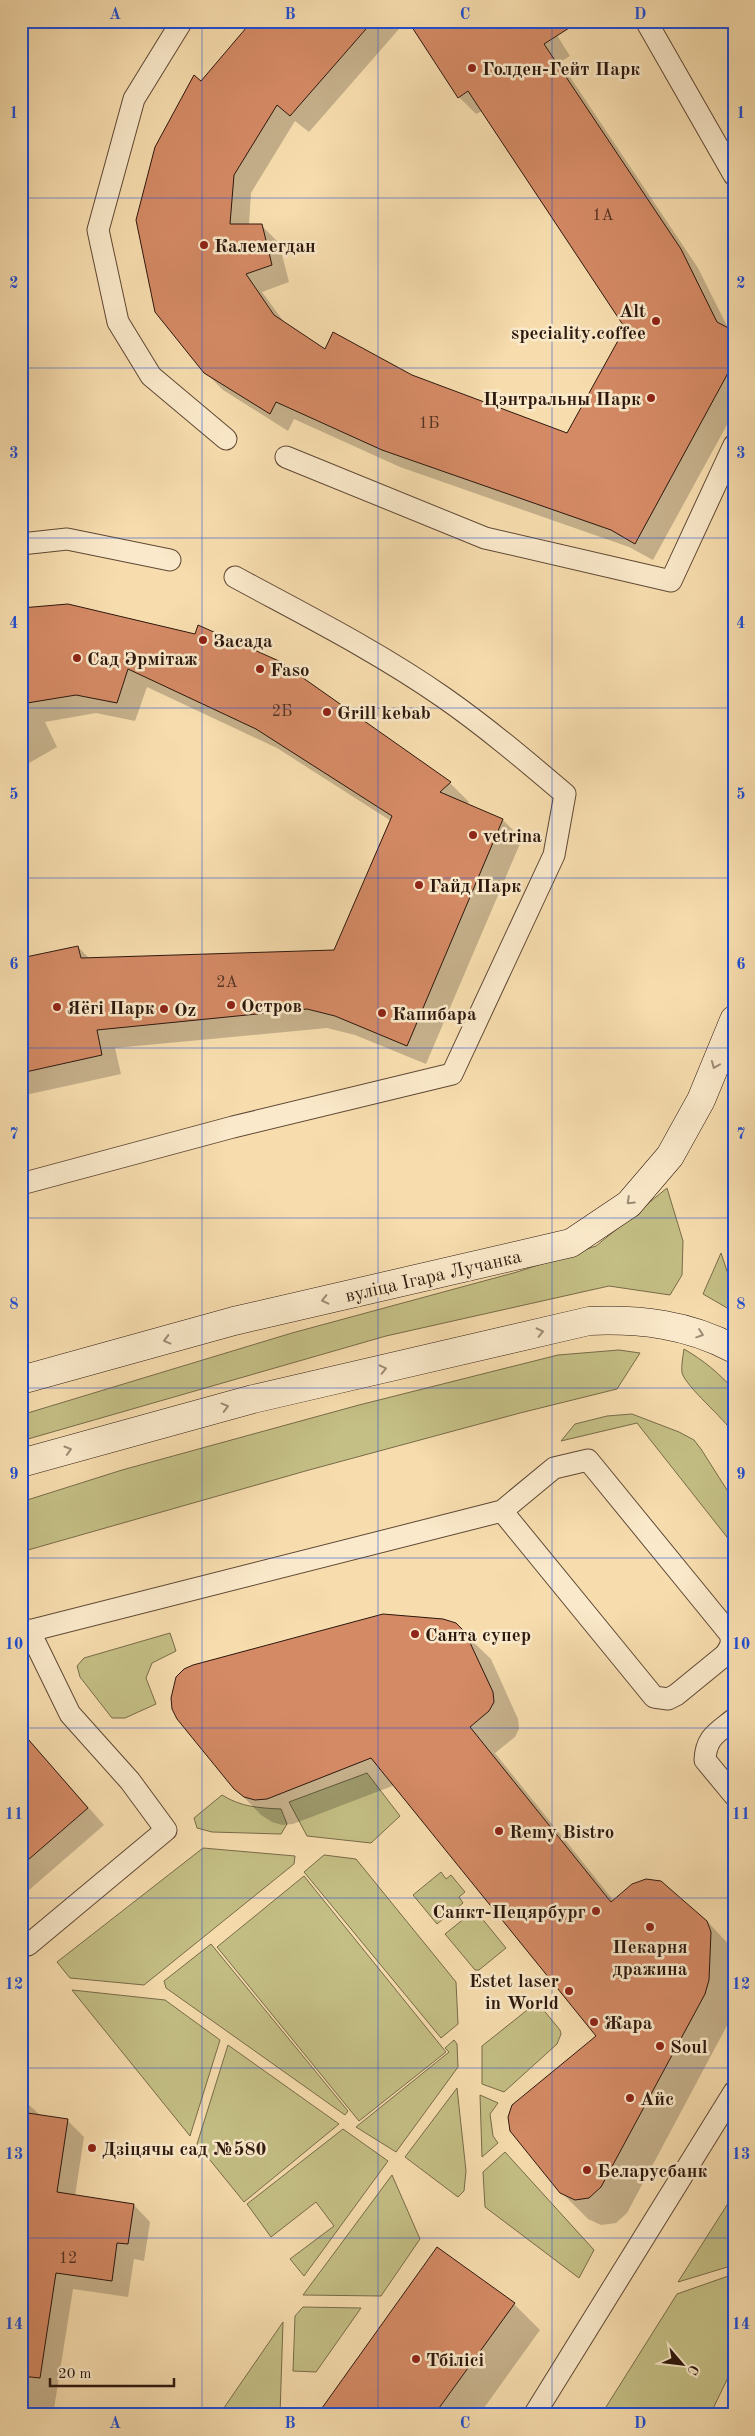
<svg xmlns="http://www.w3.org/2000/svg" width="755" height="2436" font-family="'Old Standard TT',serif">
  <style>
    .green { fill: #c4bf85; stroke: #786b49 }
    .shadow { fill: #0003 }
    .building { fill: #d48a65; stroke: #2c170d }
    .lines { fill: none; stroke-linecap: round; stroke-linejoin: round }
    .lane-casing { stroke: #5f4835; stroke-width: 23 }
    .secondary-casing { stroke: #2c170d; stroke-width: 29 }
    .lane { stroke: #fae9ca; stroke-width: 21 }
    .secondary { stroke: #fae9ca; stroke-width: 28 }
    .oneway { stroke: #9d8a75 }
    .grid { fill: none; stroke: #1d4ed8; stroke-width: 1; stroke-opacity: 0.55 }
    .poi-dot { fill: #8f2418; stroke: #fae9ca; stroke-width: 2 }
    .labels { text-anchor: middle; stroke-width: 5; stroke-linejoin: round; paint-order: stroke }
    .number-label { font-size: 16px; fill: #563423 }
    .poi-label { font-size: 19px; font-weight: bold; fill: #2c170d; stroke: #fae9ca; text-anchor: start }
    .street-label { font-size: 19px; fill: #2c170d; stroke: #fae9ca }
    .neatline { fill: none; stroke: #1d4ed8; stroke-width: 2 }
    .grid-label { font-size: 16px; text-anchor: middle; font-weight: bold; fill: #1d4ed8 }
  </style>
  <rect width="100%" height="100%" fill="#f7ddae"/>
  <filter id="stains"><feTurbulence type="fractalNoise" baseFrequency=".004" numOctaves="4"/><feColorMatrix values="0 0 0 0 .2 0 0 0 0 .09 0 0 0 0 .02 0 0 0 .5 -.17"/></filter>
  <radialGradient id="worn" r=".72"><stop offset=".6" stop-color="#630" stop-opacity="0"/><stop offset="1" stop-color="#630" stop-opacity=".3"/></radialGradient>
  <path class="green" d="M667,1188L683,1241L682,1275L670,1295L609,1286L386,1336L21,1441V1415L292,1333L517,1272L596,1246Z
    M721,1253L734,1292V1312L703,1294Z
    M684,1349C703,1360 719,1373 734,1390V1434C723,1417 687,1388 682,1373C681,1366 683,1356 684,1349Z
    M619,1350L640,1353L617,1389L520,1413L309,1470L21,1552V1502L122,1470L359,1405L558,1355Z
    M632,1414L679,1432L694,1440L701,1449L734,1501V1546L637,1423L561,1441L575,1424L607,1416Z
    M170,1633L176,1651L152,1663L146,1678L156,1704L125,1718H112L80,1677L77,1666L84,1658Z
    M367,1773L400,1816L371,1843L307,1836L289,1802Z
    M222,1795C241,1807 259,1808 281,1809L287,1824L281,1834L212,1832L197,1828L194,1818Z
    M203,1848L295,1856L294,1864L144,1985L70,1978L57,1962Z
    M324,1855L356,1859L456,1982L458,2024L441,2038L304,1872Z
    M441,1872L446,1879L451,1875L465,1892L459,1897L463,1903L437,1924L413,1895Z
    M304,1876L446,2052L359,2121L217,1947Z
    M470,1914L475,1920L480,1916L506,1948L479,1970H475L445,1934Z
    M211,1944L348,2111L345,2115L166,1988L164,1981Z
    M72,1990L165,2000L220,2040L190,2136Z
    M536,2005L541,2007L560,2030L561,2034L557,2044L504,2092L482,2084V2046L531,2007Z
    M454,2040L457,2044L458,2067L396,2152L356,2127L449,2052L445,2048Z
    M228,2045L339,2124L244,2202L197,2144Z
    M457,2088L466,2171L464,2191L458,2197L405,2157Z
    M480,2095L498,2103L490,2114L493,2136L498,2143L482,2157Z
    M343,2129L388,2161L304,2276L290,2259L334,2226L316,2202L271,2237L247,2204Z
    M505,2152L594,2250L579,2278L485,2207L483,2172Z
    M392,2175L420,2239L381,2296L303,2295Z
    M734,2194V2265L678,2282Z
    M734,2274V2365L710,2415H601L677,2294Z
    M303,2307L361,2308L316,2372L293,2371L295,2316Z
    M283,2322L280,2415H219Z"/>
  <path class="shadow" d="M253,21H406L309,132L295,121L251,193L249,225H261L279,243L289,282L262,292L284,322L326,350L411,377L568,435L626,328L482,111L476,114L459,97L548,21L570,56L560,62L698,268L729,330L734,332V412L653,560L629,547L400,467L294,419L288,431L223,390L205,372L201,83Z
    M21,609L278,662L450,783L469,802L466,805L503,820L522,839L426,1064L355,1035L327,1028L115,1048L121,1074L21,1096V959L78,947L90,959L335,952L391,821L277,748L147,687L135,721L96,713L45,722L57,747L22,767Z
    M464,1633L491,1659L518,1719L519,1729L515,1737L495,1753L614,1901L707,1921L734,1950V2009L730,2020L627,2213L616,2223L601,2225L588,2219L561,2192L598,2036L395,1785L293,1824L282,1825L272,1822L261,1815L235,1788Z
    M21,1731L104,1825L21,1897Z
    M21,2103L28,2104L41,2116L68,2121L84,2137L75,2196L134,2205L150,2222L144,2261L134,2259L128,2297L73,2289L53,2415H21Z
    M514,2304L540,2330L479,2415H318Z"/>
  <path class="building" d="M252,21H373L290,116L277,105L234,175L230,224H262L272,265L246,274L274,315L325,349L333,332L412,375L567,433L625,328L468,91L458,98L408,21H580L544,44L681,249L717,322L734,331V362L635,544L611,530L382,450L276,402L270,414L204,373L155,312L136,220L155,147L194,75L201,81Z
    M68,604L195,634L198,625L279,661L451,782L440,792L503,819L407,1046L335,1016L307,1009L97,1030L102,1055L21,1073V958L78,946L81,958L334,950L392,816L256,729L128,669L117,703L76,695L21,704V608Z
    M383,1614L443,1619L456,1623L465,1632L493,1692L494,1702L489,1711L470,1727L611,1902L632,1884L646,1879L661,1881L707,1921L711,1932L709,1980L705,1994L601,2187L589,2198L575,2200L560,2193L510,2131L508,2117L512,2105L596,2036L371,1758L267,1799L255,1800L244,1797L234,1789L177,1719L172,1709L171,1698L176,1677L184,1669L193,1665Z
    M21,1731L88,1808L21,1866Z
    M21,2112L68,2119L57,2192L134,2204L128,2244L117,2243L112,2281L56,2273L40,2378L21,2376Z
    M437,2247L515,2303L434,2415H317Z"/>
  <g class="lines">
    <g class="lane-casing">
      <path id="lane" d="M182,21L134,99L98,230L118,322L151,376L226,439
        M646,21L734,175
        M286,457L485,538L671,581L734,445
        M21,544L67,539L170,560
        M21,1184L233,1127L452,1074L554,855L565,794C525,760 486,727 443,697C377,651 305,615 235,577
        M21,1633L502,1511L554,1468L588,1460L730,1634C733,1643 730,1648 725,1655L676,1695L668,1699L654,1697L502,1511
        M734,1719C717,1733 706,1737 705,1760L734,1795
        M28,1945L166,1830L130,1781L70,1714L29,1630
        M534,2415L734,2092"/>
    </g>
    <g class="secondary-casing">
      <path id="secondary" d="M21,1380L234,1321L571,1243L629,1204L670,1156L701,1100L734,1020
        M21,1463L253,1399L589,1321C640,1319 688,1324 734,1349"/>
    </g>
    <use href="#lane" class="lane"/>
    <use href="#secondary" class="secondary"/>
  </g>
  <defs><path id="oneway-chevron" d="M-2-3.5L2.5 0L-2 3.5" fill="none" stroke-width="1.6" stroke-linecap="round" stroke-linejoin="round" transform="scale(1.25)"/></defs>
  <g class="oneway">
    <use href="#oneway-chevron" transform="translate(715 1065) rotate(112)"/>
    <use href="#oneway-chevron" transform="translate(630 1201) rotate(136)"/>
    <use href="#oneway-chevron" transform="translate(325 1300) rotate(167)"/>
    <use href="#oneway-chevron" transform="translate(540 1332) rotate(-13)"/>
    <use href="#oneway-chevron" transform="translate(700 1334) rotate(19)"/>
    <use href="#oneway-chevron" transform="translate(167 1340) rotate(165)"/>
    <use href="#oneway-chevron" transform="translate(383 1369) rotate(-13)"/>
    <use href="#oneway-chevron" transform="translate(225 1407) rotate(-15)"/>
    <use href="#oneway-chevron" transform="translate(68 1450) rotate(-16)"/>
  </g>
  <path class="grid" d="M202,21V2415M378,21V2415M552,21V2415M21,198H734M21,368H734M21,538H734M21,708H734M21,878H734M21,1048H734M21,1218H734M21,1388H734M21,1558H734M21,1728H734M21,1898H734M21,2068H734M21,2238H734"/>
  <g class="poi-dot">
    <circle cx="472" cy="68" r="5"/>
    <circle cx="204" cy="245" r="5"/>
    <circle cx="656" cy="321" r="5"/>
    <circle cx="651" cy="398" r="5"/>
    <circle cx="203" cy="640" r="5"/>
    <circle cx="77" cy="658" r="5"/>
    <circle cx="260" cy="669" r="5"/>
    <circle cx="327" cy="712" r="5"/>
    <circle cx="473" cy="835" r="5"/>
    <circle cx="419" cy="885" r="5"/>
    <circle cx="231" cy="1005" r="5"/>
    <circle cx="57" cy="1007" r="5"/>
    <circle cx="164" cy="1009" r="5"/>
    <circle cx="382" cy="1013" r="5"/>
    <circle cx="415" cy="1634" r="5"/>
    <circle cx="499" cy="1831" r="5"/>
    <circle cx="596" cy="1911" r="5"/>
    <circle cx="650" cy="1927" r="5"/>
    <circle cx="569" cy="1991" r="5"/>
    <circle cx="594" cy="2022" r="5"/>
    <circle cx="660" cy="2046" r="5"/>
    <circle cx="630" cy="2098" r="5"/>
    <circle cx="92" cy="2148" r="5"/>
    <circle cx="587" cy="2170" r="5"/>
    <circle cx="416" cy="2359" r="5"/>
  </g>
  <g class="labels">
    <g class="number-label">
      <text x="603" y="220">1А</text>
      <text x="429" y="428">1Б</text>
      <text x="282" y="716">2Б</text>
      <text x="227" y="987">2А</text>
      <text x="68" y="2263">12</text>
    </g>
    <g class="poi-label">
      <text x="482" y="75">Голден-Гейт Парк</text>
      <text x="214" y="252">Калемегдан</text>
      <text x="646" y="317" text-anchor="end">Alt<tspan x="646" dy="22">speciality.coffee</tspan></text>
      <text x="641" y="405" text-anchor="end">Цэнтральны Парк</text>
      <text x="213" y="647">Засада</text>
      <text x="87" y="665">Сад Эрмітаж</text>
      <text x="270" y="676">Faso</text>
      <text x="337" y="719">Grill kebab</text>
      <text x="483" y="842">vetrina</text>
      <text x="429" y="892">Гайд Парк</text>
      <text x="241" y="1012">Остров</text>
      <text x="67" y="1014">Яёгі Парк</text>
      <text x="174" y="1016">Oz</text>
      <text x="392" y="1020">Капибара</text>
      <text x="425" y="1641">Санта супер</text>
      <text x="509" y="1838">Remy Bistro</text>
      <text x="586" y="1918" text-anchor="end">Санкт-Пецярбург</text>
      <text x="650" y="1953" text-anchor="middle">Пекарня<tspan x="650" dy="22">дражина</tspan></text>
      <text x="559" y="1987" text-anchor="end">Estet laser<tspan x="559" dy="22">in World</tspan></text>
      <text x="604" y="2029">Жара</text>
      <text x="670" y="2053">Soul</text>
      <text x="640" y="2105">Айс</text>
      <text x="102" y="2155">Дзіцячы сад №580</text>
      <text x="597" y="2177">Беларусбанк</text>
      <text x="426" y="2366">Тбілісі</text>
    </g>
    <g class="street-label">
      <text transform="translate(433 1275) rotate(-13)" y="7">вуліца Ігара Лучанка</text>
    </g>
  </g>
  <rect width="755" height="2436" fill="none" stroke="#f7ddae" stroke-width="55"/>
  <g transform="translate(682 2364) rotate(118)" stroke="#fae9ca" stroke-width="4" paint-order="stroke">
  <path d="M0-4L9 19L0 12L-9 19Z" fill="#2c170d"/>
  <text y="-8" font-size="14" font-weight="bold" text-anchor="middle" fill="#2c170d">С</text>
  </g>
  <path d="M50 2378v8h124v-8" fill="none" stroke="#2c170d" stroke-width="2.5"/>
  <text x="58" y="2378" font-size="15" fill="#2c170d" stroke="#fae9ca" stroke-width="4" paint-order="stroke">20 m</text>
  <rect x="28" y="28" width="700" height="2380" class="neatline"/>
  <g class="grid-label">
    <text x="115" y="19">A</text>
    <text x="290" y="19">B</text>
    <text x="465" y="19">C</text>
    <text x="640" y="19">D</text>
    <text x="14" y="118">1</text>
    <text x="741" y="118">1</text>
    <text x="14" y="288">2</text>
    <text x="741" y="288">2</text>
    <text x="14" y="458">3</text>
    <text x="741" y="458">3</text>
    <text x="14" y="628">4</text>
    <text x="741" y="628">4</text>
    <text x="14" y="799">5</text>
    <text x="741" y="799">5</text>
    <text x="14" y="969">6</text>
    <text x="741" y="969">6</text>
    <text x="14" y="1139">7</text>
    <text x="741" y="1139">7</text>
    <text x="14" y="1309">8</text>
    <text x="741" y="1309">8</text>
    <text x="14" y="1479">9</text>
    <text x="741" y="1479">9</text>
    <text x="14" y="1649">10</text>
    <text x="741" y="1649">10</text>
    <text x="14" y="1819">11</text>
    <text x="741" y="1819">11</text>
    <text x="14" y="1989">12</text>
    <text x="741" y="1989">12</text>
    <text x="14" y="2159">13</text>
    <text x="741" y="2159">13</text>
    <text x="14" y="2329">14</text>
    <text x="741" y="2329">14</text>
    <text x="115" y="2428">A</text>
    <text x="290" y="2428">B</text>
    <text x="465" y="2428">C</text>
    <text x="640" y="2428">D</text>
  </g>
  <rect width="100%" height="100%" filter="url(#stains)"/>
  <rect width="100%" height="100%" fill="url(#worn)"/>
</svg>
